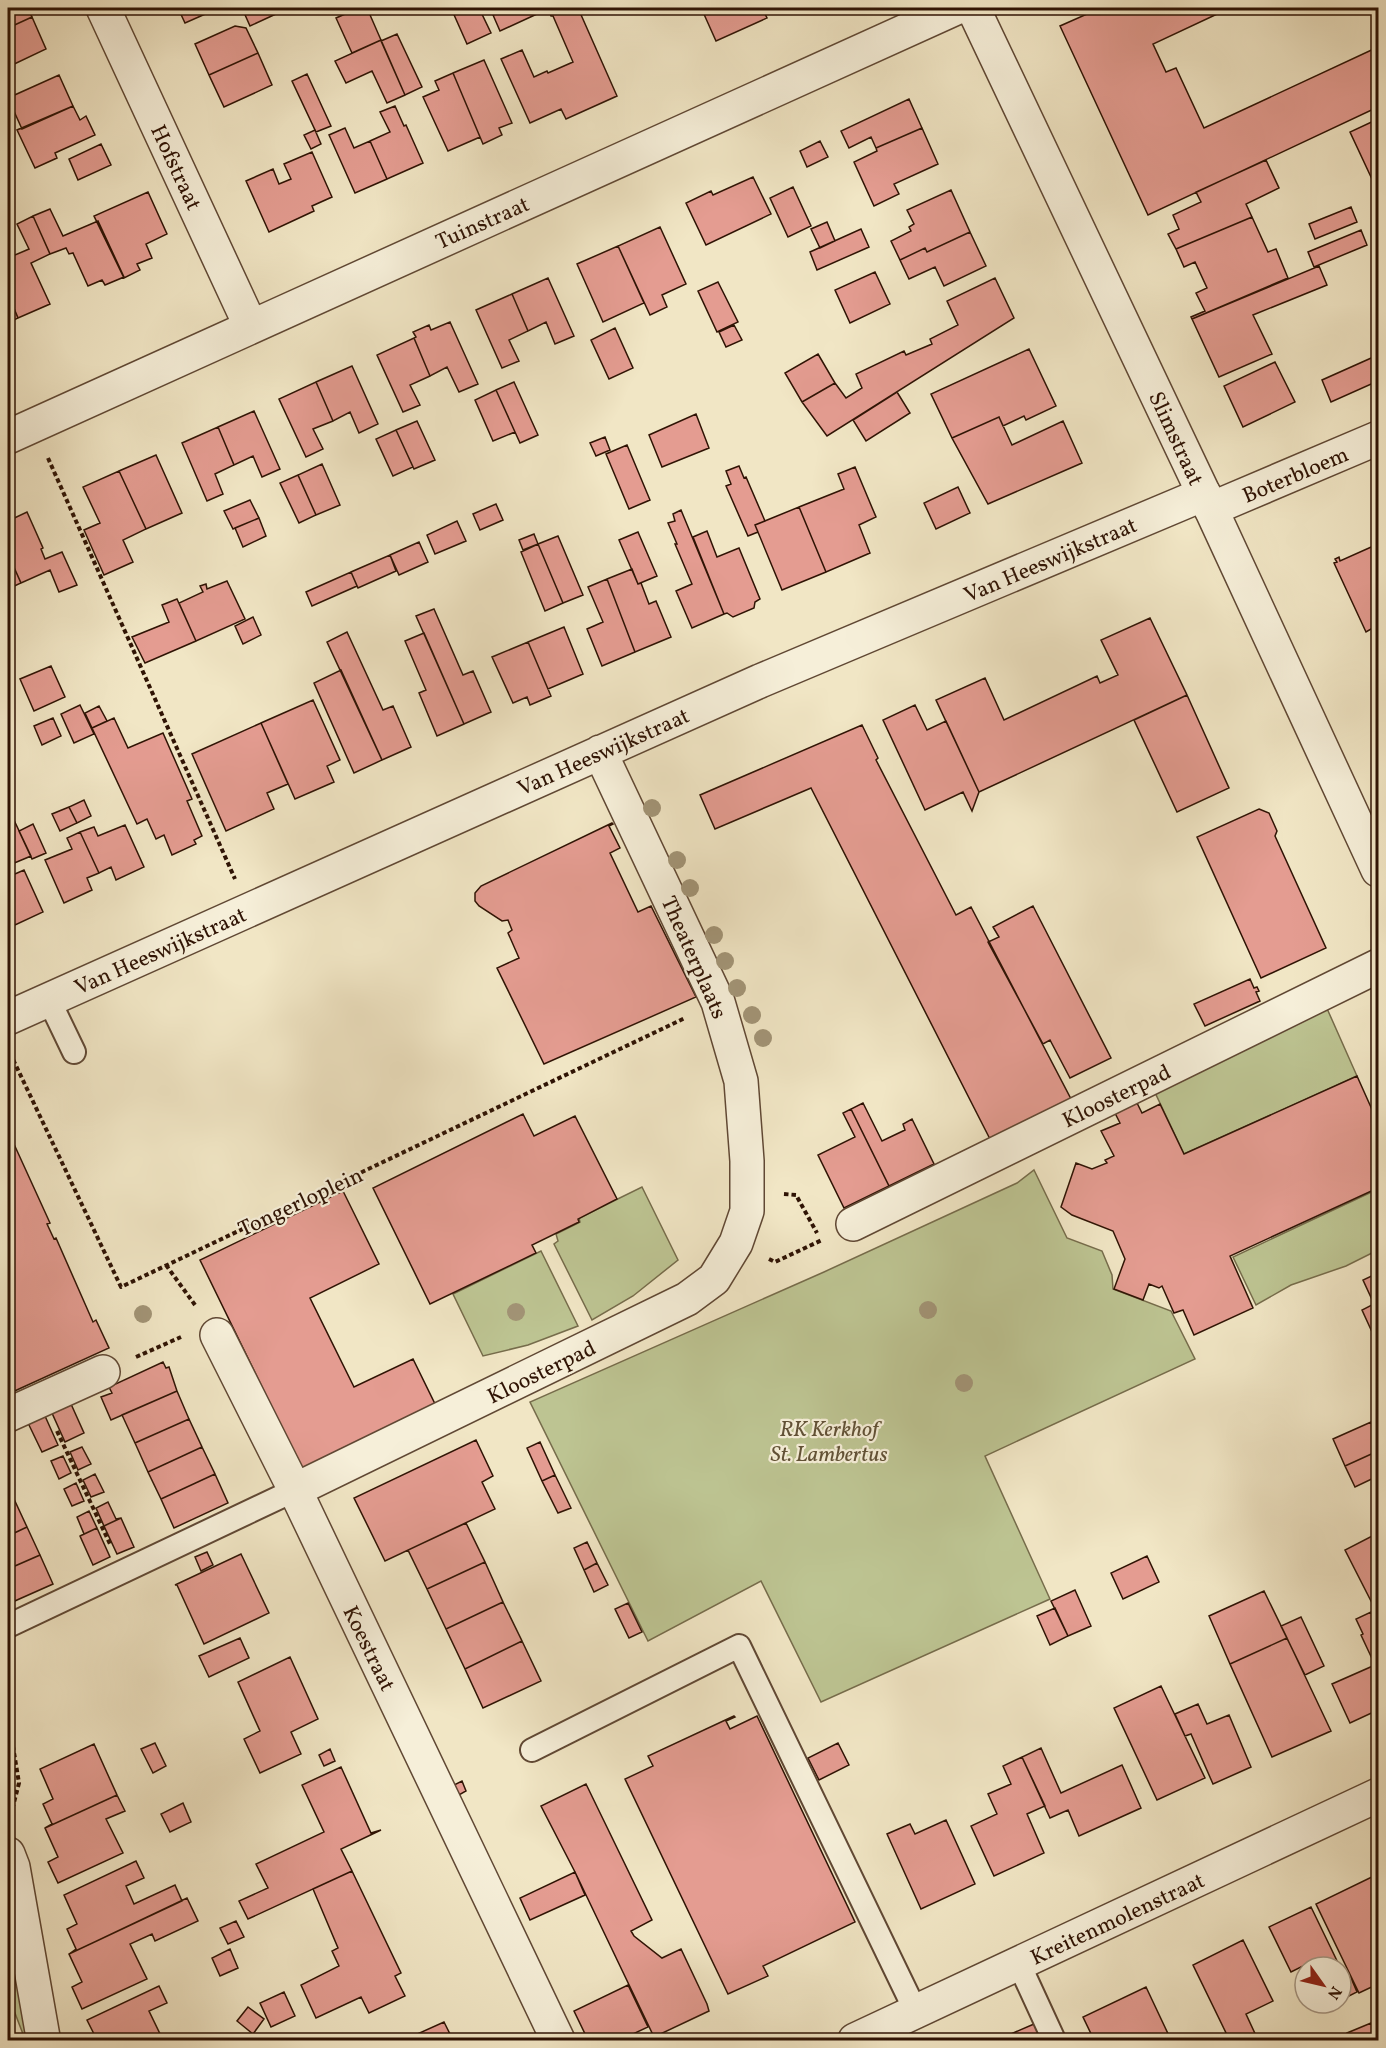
<svg xmlns="http://www.w3.org/2000/svg" width="1386" height="2048" font-family="Vollkorn,serif">
  <style>
    .green { fill: #bdc492; stroke: #766c4b; stroke-width: 1.5 }
    .building { fill: #e49c91; stroke: #2f1304; stroke-width: 1.5 }
    .lines { fill: none; stroke-linecap: round; stroke-linejoin: round }
    .service-casing { stroke: #604834; stroke-width: 26 }
    .minor-casing { stroke: #604834; stroke-width: 36 }
    .tertiary-casing { stroke: #604834; stroke-width: 36 }
    .path { stroke: #2f1304; stroke-width: 4; stroke-dasharray: 4.5 3; stroke-linecap: butt }
    .service { stroke: #f6efd9; stroke-width: 22 }
    .minor { stroke: #f6efd9; stroke-width: 33 }
    .tertiary { stroke: #f6efd9; stroke-width: 33 }
    .tree { fill: #a29476 }
    .labels { text-anchor: middle; stroke-width: 4.5; stroke-linejoin: round; paint-order: stroke }
    .street-label { font-size: 22px; fill: #2f1304; stroke: #f6efd9 }
    .park-label { font-size: 22px; font-style: italic; fill: #615136; stroke: #f6efd9 }
  </style>
  <rect width="100%" height="100%" fill="#f1e6c5"/>
  <filter id="stains"><feTurbulence type="fractalNoise" baseFrequency=".00333" numOctaves="4"/><feColorMatrix values="0 0 0 0 .2 0 0 0 0 .09 0 0 0 0 .02 0 0 0 .5 -.17"/></filter>
  <radialGradient id="worn" r=".72"><stop offset=".6" stop-color="#630" stop-opacity="0"/><stop offset="1" stop-color="#630" stop-opacity=".3"/></radialGradient>
  <path class="green" d="M1325,1004L1357,1076L1184,1154L1151,1084Z
    M1034,1170L1067,1238L1102,1251L1112,1275L1113,1289L1171,1311L1195,1359L985,1456L1050,1599L821,1702L761,1581L648,1641L530,1402L824,1272L1017,1183Z
    M642,1187L678,1260L633,1296L592,1320L554,1244L558,1241L556,1234L580,1222L579,1218Z
    M1378,1189V1250L1346,1266L1291,1285L1256,1305L1233,1257Z
    M541,1251L578,1326L528,1345L483,1356L453,1294Z
    M8,1920L29,2040L23,2034L8,1995Z"/>
  <path class="building" d="M8,8H27L32,17L8,28Z
    M178,8H219L185,23Z
    M242,8H289L250,26Z
    M359,8H367L381,40L352,53L336,18Z
    M451,8H479L491,33L467,44Z
    M509,8H550L500,31L493,15Z
    M564,8H578L617,96L566,119L561,109L530,123L501,59L522,50L534,77L547,71L548,73L573,62L553,16H551L550,14Z
    M714,8H762L767,18L716,41L703,12Z
    M1092,8L1108,9L1230,8L1153,44L1166,72L1176,68L1204,128L1378,47V107L1148,215L1060,26L1094,11Z
    M32,17L46,49L8,67V28Z
    M235,26L246,28L258,53L209,75L195,44Z
    M397,34L422,87L405,95L381,41Z
    M381,40L405,95L387,103L372,71L346,83L335,61Z
    M258,53L272,85L224,107L209,75Z
    M484,60L512,123L499,128L502,135L483,144L453,73Z
    M453,73L480,137L448,151L423,97L439,90L435,81Z
    M307,74L331,126L316,132L292,81Z
    M59,75L73,106L22,129L8,98Z
    M909,99L922,128L876,148L871,137L849,148L841,131Z
    M73,106L80,120L86,116L95,135L55,153L57,158L35,168L17,130Z
    M395,106L404,126L406,125L423,163L387,179L370,141L390,132L380,112Z
    M1378,119V192L1350,132Z
    M345,128L354,148L370,141L387,179L355,193L329,135Z
    M922,128L938,164L894,184L899,194L874,206L854,162L877,151L876,148Z
    M315,130L321,144L311,149L304,135Z
    M820,141L828,157L807,167L800,151Z
    M101,144L111,165L78,180L69,159Z
    M312,152L332,197L312,206L314,211L269,232L246,181L273,169L279,184L291,179L284,164Z
    M1266,160L1279,188L1246,204L1252,217L1176,249L1168,234L1179,229L1173,215L1201,202L1196,192Z
    M753,177L771,214L706,245L686,203L711,191L713,195Z
    M793,187L811,226L788,237L770,198Z
    M951,190L970,232L927,252L925,248L900,260L891,241L911,231L909,227L914,224L907,210Z
    M148,192L167,234L146,244L152,258L137,264L140,270L124,278L94,216Z
    M1351,207L1357,222L1315,239L1309,224Z
    M50,209L63,236L98,221L124,277L105,285L102,280L88,286L73,253L69,254L66,248L50,254L33,216Z
    M33,216L50,254L31,263L50,304L18,318L8,294V258L29,249L17,224Z
    M1252,217L1268,252L1276,249L1288,278L1192,319L1191,317L1205,311L1196,293L1207,288L1195,262L1184,267L1176,249Z
    M827,222L835,241L820,248L811,229Z
    M660,227L686,284L662,295L667,307L650,315L618,246Z
    M861,229L869,247L817,270L810,252Z
    M1361,230L1367,245L1314,267L1308,252Z
    M970,232L986,266L944,286L935,267L909,279L900,260L925,248L927,252Z
    M618,246L644,303L603,322L577,264Z
    M1319,266L1327,285L1253,315L1272,354L1219,377L1192,319Z
    M875,272L890,304L850,323L835,290Z
    M548,278L574,336L555,344L546,322L528,331L512,294Z
    M995,278L1014,318L827,436L802,402L835,383L846,398L862,388L856,374L904,351L906,355L932,344L930,339L958,325L947,301Z
    M718,282L738,322L717,332L698,291Z
    M8,294L18,318L8,323Z
    M512,294L528,331L509,340L519,361L502,368L476,310Z
    M450,322L478,384L459,392L447,367L430,376L414,338L416,337L413,332L429,325L431,330Z
    M734,325L742,340L726,347L719,332Z
    M615,328L633,368L609,379L591,340Z
    M414,338L430,376L410,385L420,405L403,412L377,355Z
    M1029,349L1056,406L1026,420L1024,416L1003,426L999,417L952,438L931,394Z
    M818,354L835,383L802,402L785,373Z
    M1378,355V381L1331,402L1322,380Z
    M1275,362L1295,402L1243,427L1224,386Z
    M352,366L378,424L359,433L350,412L333,421L316,382Z
    M316,382L333,421L313,429L323,449L306,457L279,399Z
    M514,382L538,435L520,443L496,390Z
    M496,390L515,432L493,441L475,400Z
    M897,392L910,413L866,441L853,420Z
    M254,411L280,469L262,477L253,456L234,465L218,427Z
    M696,414L709,448L662,467L649,435Z
    M999,417L1012,445L1063,421L1082,463L988,504L952,438Z
    M417,421L435,460L414,469L396,430Z
    M218,427L234,465L215,474L223,494L207,501L182,443Z
    M396,430L413,467L393,476L376,439Z
    M605,437L610,450L596,456L590,443Z
    M627,445L650,500L629,509L606,454Z
    M156,455L182,513L146,529L119,471Z
    M322,464L340,505L316,515L298,475Z
    M739,466L744,478L746,477L765,521L755,525L758,532L748,536L726,486L731,484L726,471Z
    M855,467L876,517L859,525L870,553L826,572L799,507L844,489L838,474Z
    M119,471L146,529L123,540L133,562L104,575L84,530L100,523L83,487Z
    M298,475L316,515L299,523L280,483Z
    M958,487L970,513L936,529L924,503Z
    M250,500L259,518L233,529L224,511Z
    M496,504L503,520L480,530L473,514Z
    M799,507L826,572L782,590L755,525Z
    M681,510L724,614L692,628L676,591L692,584L675,544H677L668,523L675,521L673,514Z
    M27,512L43,548L41,549L45,559L62,552L77,585L59,592L50,570L21,583L8,554V521Z
    M259,518L266,536L243,547L235,528Z
    M457,521L466,541L435,554L427,535Z
    M707,531L717,557L739,548L760,599L755,602L754,608L733,617L727,613L724,614L693,537Z
    M638,532L657,576L638,584L619,540Z
    M534,534L538,544L523,550L519,540Z
    M558,536L583,595L563,603L538,544Z
    M419,542L428,562L399,575L390,555Z
    M538,544L563,603L545,611L521,552Z
    M1378,544V625L1366,632L1334,563L1337,562L1335,559L1339,557L1340,561Z
    M8,554L21,583L8,589Z
    M390,555L396,571L358,588L351,572Z
    M632,569L638,584L641,583L649,604L656,601L671,637L635,652L607,579Z
    M351,572L357,586L312,606L306,592Z
    M607,579L635,652L602,666L587,629L603,622L588,587Z
    M227,581L245,619L196,641L179,603L203,592L200,586L206,584L207,589Z
    M177,599L196,641L145,663L132,637L169,622L162,605Z
    M434,609L463,675L473,671L491,712L464,724L416,616Z
    M253,617L261,635L243,644L235,626Z
    M1150,618L1187,695L979,792L936,700L985,678L1004,720L1097,676L1100,683L1118,675L1101,640Z
    M564,627L583,674L548,689L528,642Z
    M347,632L383,710L393,706L411,747L382,760L327,642Z
    M424,633L464,724L437,736L419,693L426,690L405,641Z
    M528,642L551,696L530,705L527,697L513,703L492,657Z
    M51,666L65,697L34,711L20,679Z
    M341,670L382,760L354,773L314,683Z
    M1187,695L1229,788L1177,812L1134,720Z
    M313,700L340,760L327,766L334,782L295,799L261,723Z
    M80,705L94,734L74,743L61,714Z
    M915,705L927,730L946,721L979,792L972,811L963,792L925,810L883,720Z
    M99,706L107,721L92,728L85,713Z
    M53,718L61,736L42,745L34,726Z
    M114,718L128,748L163,733L192,799L187,801L202,836L194,840L196,844L172,855L164,835L156,839L147,819L137,824L92,728Z
    M261,723L288,784L267,793L274,809L226,831L192,754Z
    M862,725L878,758L876,760L956,915L971,907L1071,1099L991,1141L811,788L715,829L700,795Z
    M84,800L91,816L77,823L69,807Z
    M69,807L77,823L60,831L52,814Z
    M1259,809L1269,813L1277,831L1275,836L1326,948L1261,978L1197,837Z
    M13,818L31,856L12,864L8,854V820Z
    M612,823L613,824L609,826L620,848L610,853L638,912L651,906L696,997L544,1064L497,968L519,958L508,933L512,930L508,920L502,921L479,906L475,901V893L481,886Z
    M33,824L46,853L32,859L19,831Z
    M125,825L144,867L116,880L111,867L99,873L80,832L94,827L98,836Z
    M80,832L99,873L87,878L92,890L64,903L45,860L72,849L67,838Z
    M24,870L43,912L15,925L10,913L8,914V877Z
    M1033,906L1111,1058L1070,1078L1050,1040L1043,1044L988,942L999,937L993,927Z
    M1250,979L1254,988L1257,987L1259,991L1256,992L1260,1001L1205,1026L1194,1004Z
    M1357,1076L1378,1123V1188L1230,1256L1253,1308L1194,1335L1183,1310L1174,1313L1162,1286L1159,1288L1149,1284L1143,1300L1114,1289L1125,1259L1113,1231L1072,1215L1061,1207L1076,1163L1092,1169L1107,1163L1105,1160L1114,1156L1101,1131L1120,1123L1115,1113L1137,1103L1142,1113L1160,1104L1184,1154Z
    M863,1103L882,1141L905,1130L903,1124L912,1119L934,1164L889,1186L851,1109Z
    M851,1109L889,1186L844,1208L818,1155L855,1137L843,1113Z
    M523,1114L534,1136L575,1116L617,1199L578,1219L579,1222L532,1245L536,1253L430,1304L373,1188Z
    M8,1131L50,1223L47,1224L54,1239L56,1238L93,1322L96,1320L109,1348L8,1394Z
    M343,1191L379,1264L310,1298L354,1387L413,1359L437,1408L304,1473L200,1260Z
    M1378,1273V1345L1362,1310L1374,1304L1363,1280Z
    M163,1362L166,1368L169,1367L177,1391L111,1420L101,1397L112,1393L109,1387Z
    M177,1391L189,1419L135,1443L122,1415Z
    M71,1404L84,1433L65,1442L52,1413Z
    M45,1416L58,1445L42,1452L28,1423Z
    M189,1419L202,1447L148,1472L135,1443Z
    M1371,1422L1378,1437V1451L1345,1466L1333,1439Z
    M476,1440L493,1476L482,1482L495,1509L385,1561L354,1498Z
    M540,1442L555,1475L542,1481L527,1448Z
    M82,1447L91,1464L78,1470L70,1452Z
    M202,1447L215,1474L161,1499L148,1472Z
    M1378,1451V1476L1355,1487L1345,1466Z
    M63,1456L71,1473L59,1479L51,1461Z
    M95,1474L104,1492L91,1497L83,1480Z
    M215,1474L228,1503L174,1528L161,1499Z
    M555,1475L571,1508L558,1513L542,1481Z
    M76,1483L84,1501L72,1506L64,1489Z
    M14,1499L27,1527L8,1536V1502Z
    M108,1502L116,1519L121,1518L104,1526L96,1508Z
    M89,1511L97,1528L80,1536L84,1534L77,1517Z
    M121,1518L134,1547L117,1554L104,1526Z
    M466,1523L485,1562L427,1589L408,1550Z
    M27,1527L40,1555L8,1569V1536Z
    M97,1528L110,1557L93,1565L80,1536Z
    M1378,1533V1602L1373,1605L1345,1550Z
    M587,1542L597,1563L584,1570L574,1548Z
    M207,1552L213,1565L201,1571L195,1557Z
    M241,1554L269,1613L204,1644L177,1585H175Z
    M40,1555L53,1584L8,1604V1569Z
    M1147,1556L1159,1582L1123,1599L1111,1573Z
    M485,1562L503,1602L446,1629L427,1589Z
    M597,1563L608,1585L594,1592L584,1570Z
    M1075,1590L1091,1626L1068,1636L1051,1601Z
    M1264,1591L1287,1638L1230,1664L1209,1616Z
    M503,1602L522,1641L465,1669L446,1629Z
    M628,1603L642,1632L629,1638L615,1609Z
    M1055,1608L1068,1636L1050,1645L1037,1616Z
    M1371,1612L1378,1628V1710L1350,1723L1332,1684L1375,1665L1361,1635L1363,1634L1356,1619Z
    M1301,1617L1324,1666L1305,1675L1281,1626Z
    M240,1638L249,1658L209,1677L199,1656Z
    M1287,1638L1331,1731L1272,1757L1230,1664Z
    M522,1641L541,1681L483,1708L465,1669Z
    M290,1657L318,1719L291,1732L301,1754L260,1773L244,1739L260,1731L238,1682Z
    M1161,1686L1205,1778L1157,1800L1114,1708Z
    M1198,1704L1207,1724L1229,1715L1251,1767L1213,1784L1191,1734L1185,1736L1175,1714Z
    M734,1716L735,1717L726,1721L730,1729L757,1716L855,1922L763,1966L768,1976L728,1994L625,1779L653,1766L648,1756Z
    M155,1743L166,1766L153,1773L141,1749Z
    M838,1743L849,1765L819,1780L808,1758Z
    M94,1744L117,1795L45,1828L52,1824L43,1804L53,1799L40,1769Z
    M1041,1748L1061,1793L1122,1765L1141,1808L1079,1836L1068,1810L1050,1818L1022,1757Z
    M330,1749L335,1761L324,1766L319,1755Z
    M1022,1757L1045,1806L1027,1814L1044,1853L994,1876L971,1826L997,1814L988,1794L1011,1784L1003,1766Z
    M341,1767L371,1833L381,1830L341,1849L352,1871L248,1919L239,1901L268,1888L256,1864L324,1832L302,1785Z
    M462,1781L466,1791L459,1795L454,1785Z
    M586,1784L652,1920L631,1931L634,1936L662,1958L681,1949L707,2004L709,2011L654,2037L575,1872L541,1806Z
    M117,1795L125,1811L106,1819L123,1853L58,1883L48,1862L58,1857L45,1828Z
    M183,1803L191,1822L170,1832L161,1814Z
    M946,1820L975,1884L921,1909L887,1834L910,1824L915,1834Z
    M136,1861L144,1878L126,1886L134,1904L175,1885L182,1901L69,1954L76,1949L67,1929L77,1924L64,1895Z
    M352,1871L401,1973L395,1976L405,1996L369,2013L361,1997L316,2018L301,1985L339,1966L332,1951L338,1948L313,1889Z
    M575,1872L585,1895L530,1920L520,1898Z
    M1378,1874V1962L1376,1963L1378,1968V1984L1359,1993L1316,1904Z
    M187,1898L198,1921L155,1941L152,1934L130,1944L147,1979L82,2009L72,1987L82,1982L69,1954Z
    M1311,1907L1340,1967H1316L1313,1961L1291,1972L1269,1927Z
    M236,1921L244,1937L228,1944L220,1928Z
    M1243,1940L1273,2001L1246,2014L1258,2040H1226L1229,2039L1193,1965Z
    M230,1949L238,1968L220,1976L212,1958Z
    M1348,1971L1357,1992L1341,2000V1974Z
    M628,1985L648,2027L620,2040H588L574,2011Z
    M159,1986L167,2003L149,2011L163,2040H97L87,2020Z
    M1146,1987L1171,2040H1094L1083,2017Z
    M284,1992L295,2016L271,2027L260,2003Z
    M248,2007L264,2019L253,2034L237,2021Z
    M444,2022L453,2040H404Z
    M1371,2023L1378,2040H1350L1347,2033Z
    M1034,2024L1043,2040H997Z"/>
  <g class="lines">
    <g class="service-casing">
      <path id="service" d="M49,1000L74,1052
        M8,1626L295,1490
        M532,1750L739,1646L916,2012
        M1019,1964L1054,2040"/>
    </g>
    <g class="minor-casing">
      <path id="minor" d="M103,8L251,327
        M8,437L956,8
        M1211,509L1378,438
        M8,1018L760,681L1204,494
        M853,1224L1378,966
        M217,1335L295,1490L558,2040
        M8,1415L103,1372
        M295,1490L687,1299L714,1279L736,1243L747,1211V1161L741,1081L718,1002L600,752
        M8,1854L13,1867L43,2037L42,2040"/>
    </g>
    <g class="tertiary-casing">
      <path id="tertiary" d="M973,8L1211,509L1378,870
        M855,2040L1378,1795"/>
    </g>
    <path class="path" d="M48,458L235,879
      M10,1053L121,1287L685,1018
      M784,1194L796,1195L817,1233
      M769,1259L775,1262L822,1240
      M166,1265L195,1305
      M136,1357L181,1337
      M57,1431L110,1544
      M8,1716L19,1783L10,1818"/>
    <use href="#service" class="service"/>
    <use href="#minor" class="minor"/>
    <use href="#tertiary" class="tertiary"/>
  </g>
  <g class="tree">
    <circle cx="652" cy="808" r="9"/>
    <circle cx="677" cy="860" r="9"/>
    <circle cx="690" cy="888" r="9"/>
    <circle cx="714" cy="935" r="9"/>
    <circle cx="725" cy="961" r="9"/>
    <circle cx="737" cy="988" r="9"/>
    <circle cx="752" cy="1015" r="9"/>
    <circle cx="763" cy="1038" r="9"/>
    <circle cx="928" cy="1310" r="9"/>
    <circle cx="516" cy="1312" r="9"/>
    <circle cx="143" cy="1314" r="9"/>
    <circle cx="964" cy="1383" r="9"/>
  </g>
  <g class="labels">
    <g class="street-label">
      <text transform="translate(177 167) rotate(65)" y="8">Hofstraat</text>
      <text transform="translate(482 222) rotate(-24)" y="8">Tuinstraat</text>
      <text transform="translate(1177 438) rotate(65)" y="8">Slimstraat</text>
      <text transform="translate(1295 474) rotate(-23)" y="8">Boterbloem</text>
      <text transform="translate(1050 559) rotate(-23)" y="8">Van Heeswijkstraat</text>
      <text transform="translate(603 751) rotate(-24)" y="8">Van Heeswijkstraat</text>
      <text transform="translate(160 950) rotate(-24)" y="8">Van Heeswijkstraat</text>
      <text transform="translate(695 957) rotate(66)" y="8">Theaterplaats</text>
      <text transform="translate(1116 1095) rotate(-26)" y="8">Kloosterpad</text>
      <text transform="translate(300 1201) rotate(-25)" y="8">Tongerloplein</text>
      <text transform="translate(541 1371) rotate(-26)" y="8">Kloosterpad</text>
      <text transform="translate(370 1648) rotate(64)" y="8">Koestraat</text>
      <text transform="translate(1117 1918) rotate(-25)" y="8">Kreitenmolenstraat</text>
    </g>
    <g class="park-label">
      <text x="829" y="1436">RK Kerkhof<tspan x="829" dy="25">St. Lambertus</tspan></text>
    </g>
  </g>
  <rect width="1386" height="2048" fill="none" stroke="#f1e6c5" stroke-width="30"/>
  <rect x="9" y="9" width="1368" height="2030" fill="none" stroke="#2f1304" stroke-width="3"/>
  <rect x="15" y="15" width="1356" height="2018" fill="none" stroke="#2f1304" stroke-width="1.5"/>
  <g transform="translate(1323 1985) rotate(124)"><circle r="28" fill="#f6efd9" stroke="#a69784" stroke-width="1.5"/>
  <path d="M0-4.5L10 22L0 15L-10 22Z" fill="#8f2418"/>
  <text y="-9" font-size="16" font-weight="bold" text-anchor="middle" fill="#2f1304">N</text>
  </g>
  <rect width="100%" height="100%" filter="url(#stains)"/>
  <rect width="100%" height="100%" fill="url(#worn)"/>
</svg>
